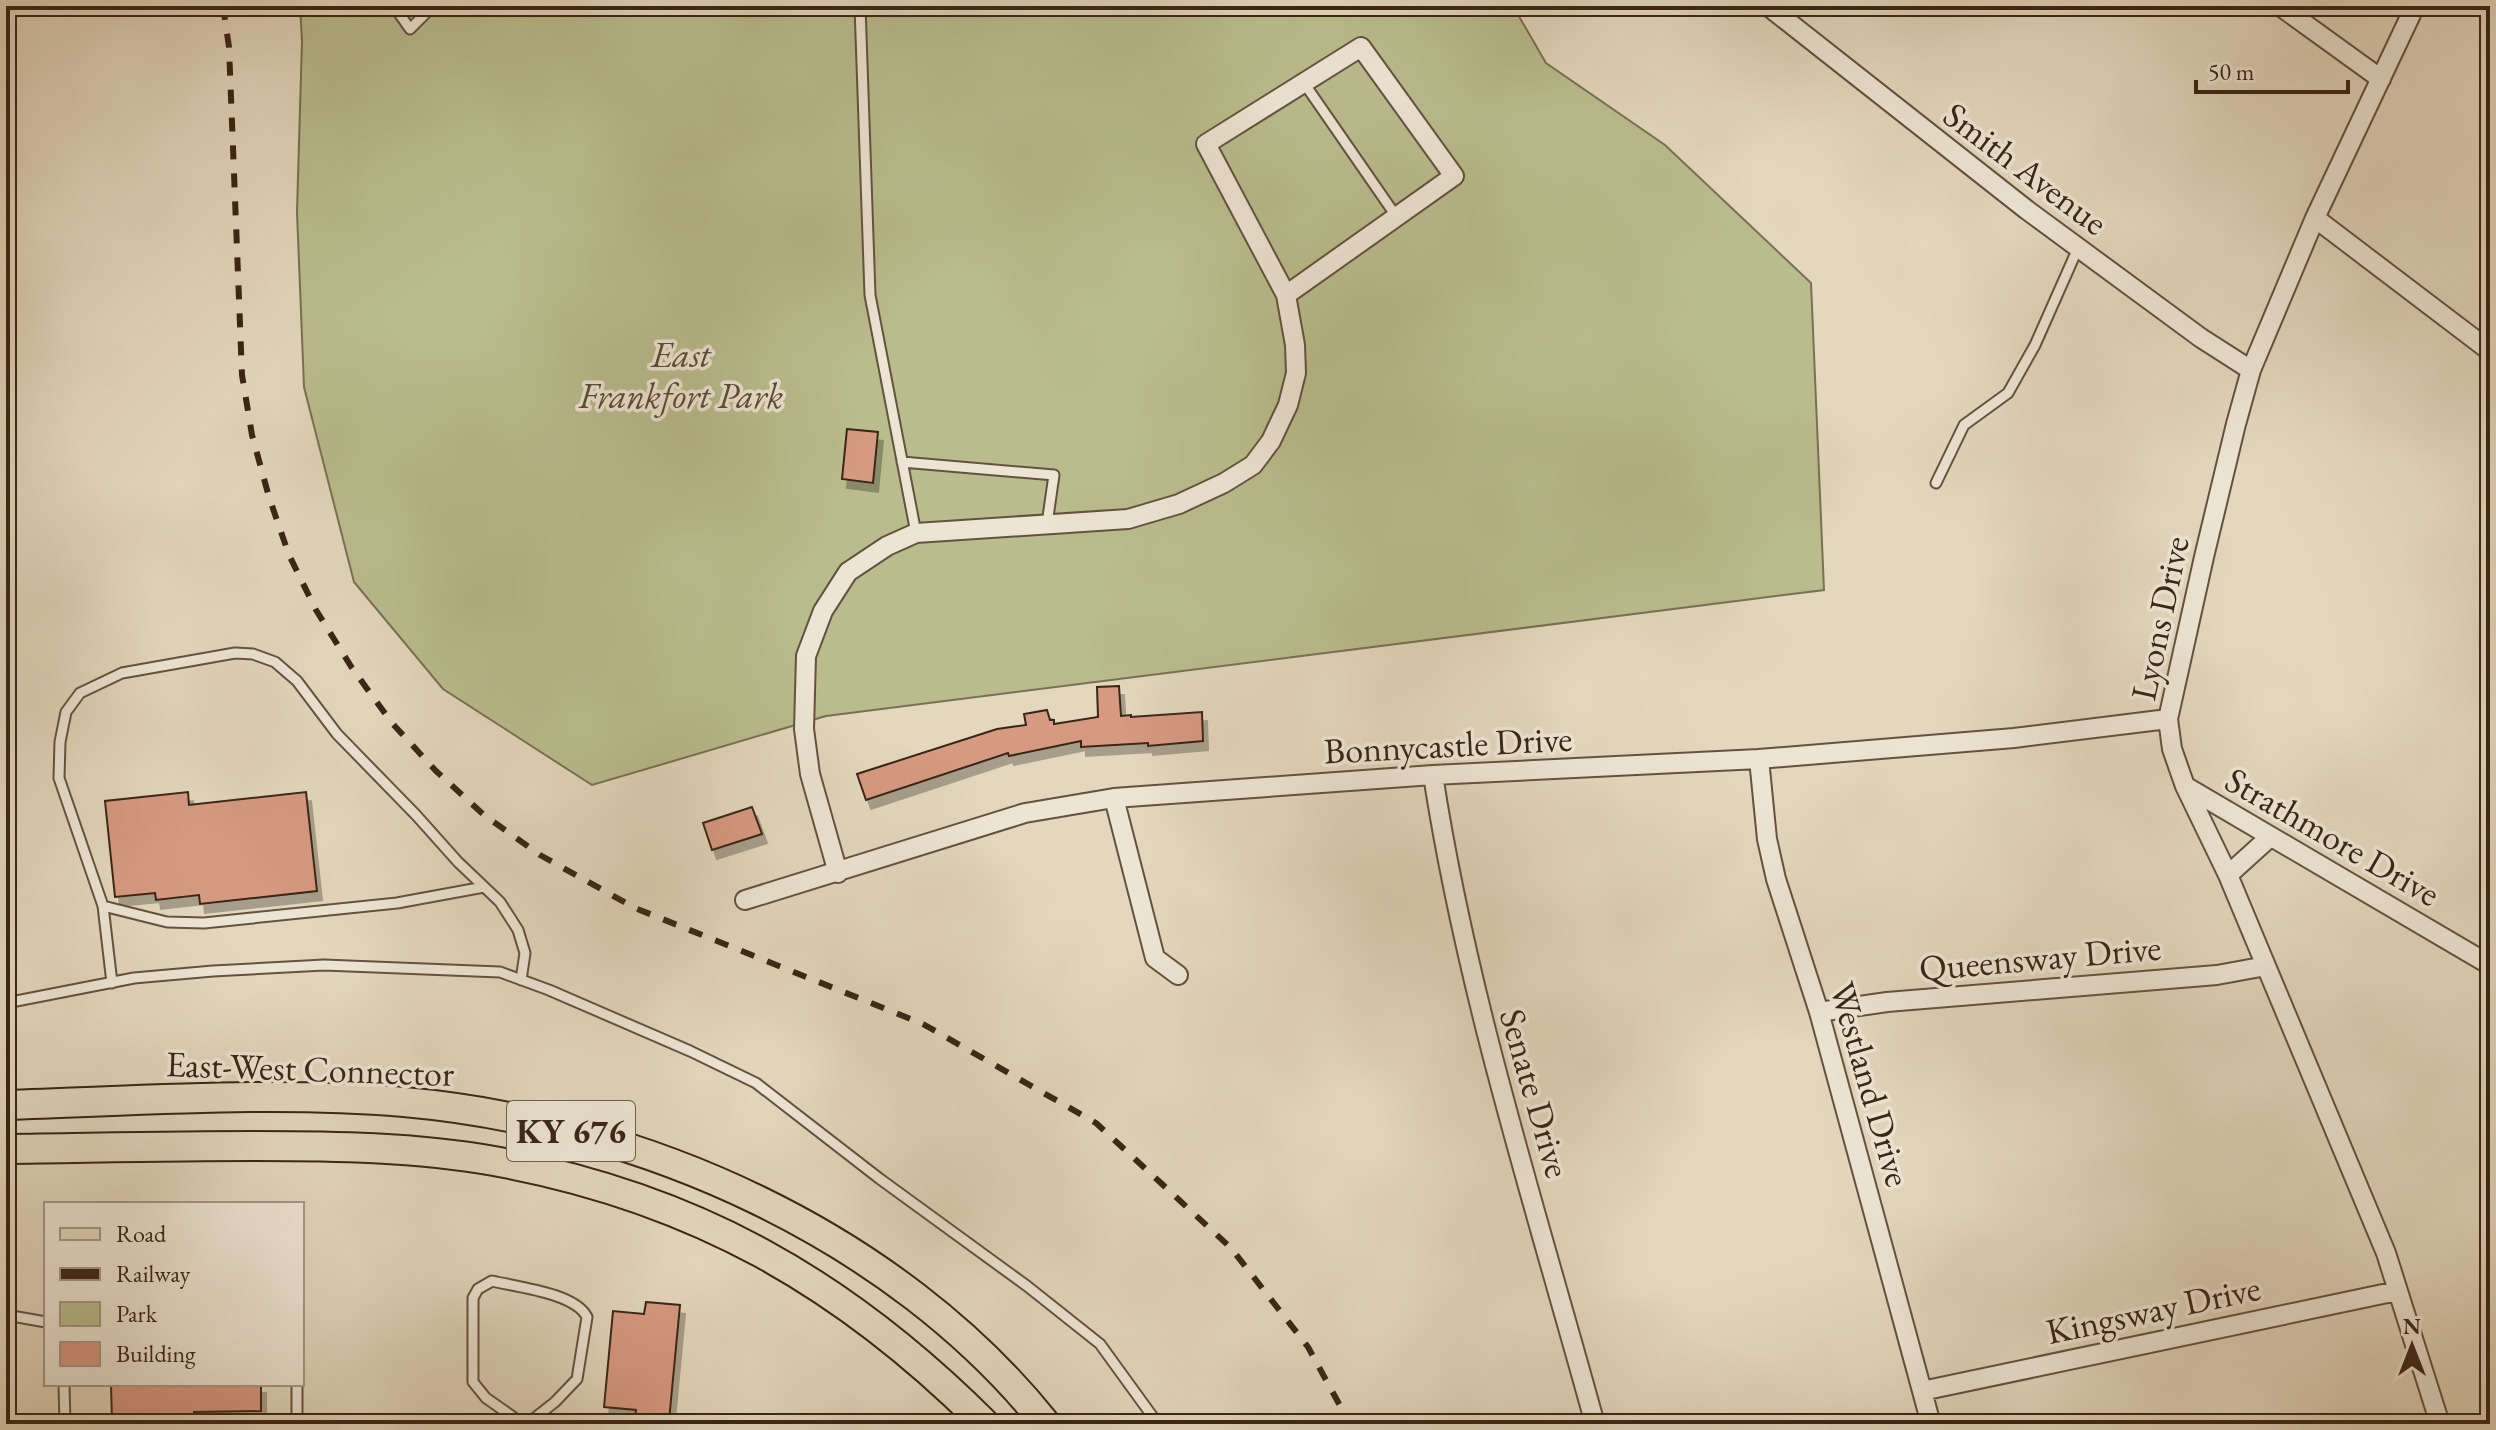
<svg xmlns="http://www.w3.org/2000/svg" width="2496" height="1430" font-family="'EB Garamond',serif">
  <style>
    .green { fill: #b9bd8e; stroke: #797152; stroke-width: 2 }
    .building { fill: #d69982; stroke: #392515; stroke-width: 2; filter: url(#shadow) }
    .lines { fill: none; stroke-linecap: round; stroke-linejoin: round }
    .lane-casing { stroke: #64523f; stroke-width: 13 }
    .street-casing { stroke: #64523f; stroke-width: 22 }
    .primary-casing { stroke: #392515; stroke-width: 32 }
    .lane { stroke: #ede5d4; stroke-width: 9 }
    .street { stroke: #ede5d4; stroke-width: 18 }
    .primary { stroke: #e3d7bd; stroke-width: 28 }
    .rail { stroke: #392515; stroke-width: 6; stroke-dasharray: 14 14; stroke-linecap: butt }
    .labels { text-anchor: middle; stroke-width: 7; stroke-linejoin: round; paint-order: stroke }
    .shield { fill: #ede5d4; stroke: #6f5f4e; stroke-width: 2 }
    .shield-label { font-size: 34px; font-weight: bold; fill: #392515 }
    .street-label { font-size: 36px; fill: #392515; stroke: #ede5d4 }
    .park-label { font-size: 36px; font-style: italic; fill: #594b33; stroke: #ede5d4 }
  </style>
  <defs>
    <filter id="shadow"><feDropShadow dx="5" dy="9" stdDeviation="0" flood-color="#0004"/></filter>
  </defs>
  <rect width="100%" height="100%" fill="#e3d7bd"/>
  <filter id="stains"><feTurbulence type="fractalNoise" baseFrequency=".0025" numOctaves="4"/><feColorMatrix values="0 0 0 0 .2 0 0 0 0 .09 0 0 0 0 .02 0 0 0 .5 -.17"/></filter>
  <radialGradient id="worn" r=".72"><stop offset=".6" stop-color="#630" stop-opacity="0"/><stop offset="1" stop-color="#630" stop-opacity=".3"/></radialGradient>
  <path class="green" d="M300,6H1513L1546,63L1665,145L1811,283L1824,590L826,716L592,785L443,689L354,582L304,387L297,212L302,41Z"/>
  <path class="building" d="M847,429L878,432L873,483L842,479Z
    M1119,686L1121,716L1131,715V717L1202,712L1203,741L1148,746V743L1081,747V741L1009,756L1008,753L866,800L857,774L997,729L1026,725L1024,714L1047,710L1050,720H1054V724L1098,717L1097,687Z
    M188,792L189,805L306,792L317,891L200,904L199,895L156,900L155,893L115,897L105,801Z
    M752,807L762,834L712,850L703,823Z
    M646,1302L680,1305L669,1421L635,1418L636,1410L604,1407L613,1311L644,1314Z
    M111,1384H261V1411L194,1412V1424L112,1422Z"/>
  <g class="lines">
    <g class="lane-casing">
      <path id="lane" d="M394,6L410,29L433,6
        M860,6L870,295L916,533
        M1304,83L1396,216
        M902,462L1054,475L1047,524
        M1936,483L1964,425L2008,393L2035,345L2078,248
        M103,906L167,922L204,923L397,903L484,887
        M112,983L103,906L59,778L60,742L66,712L80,693L122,673L235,653L253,654L275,662L297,681L337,734L416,815L458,862L500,902L518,930L525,953L521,980
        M6,1003L134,978L213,971L324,965L500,972L549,990L690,1051L756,1083L880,1179L1027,1286L1100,1344L1158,1424
        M6,1315L46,1322
        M64,1384L65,1424
        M297,1384V1424
        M523,1424L486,1398L473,1382V1298L478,1289L492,1281C517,1287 575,1293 587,1317L577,1379L555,1402L527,1424"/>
    </g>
    <g class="street-casing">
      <path id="street" d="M1768,6L2027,210L2201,338L2251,370
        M2280,6L2381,79
        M2415,6L2315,218L2251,370L2236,424L2204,557L2168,719L2172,749L2185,786L2228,875L2386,1253L2440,1424
        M2315,218L2490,351
        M1759,759L1767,839L1776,879L1819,1012L1931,1424
        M1433,775C1467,996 1536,1209 1595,1424
        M2185,786L2490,965
        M1114,798L1155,958L1178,975
        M838,873L810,774L804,729L806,656L823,611L848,572L887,546L916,533L1128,519L1179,504L1224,483L1253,465L1271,441L1288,405L1296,373L1295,345L1286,295L1206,144L1361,47L1454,176L1286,295
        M2228,875L2270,837
        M745,900L1025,813L1114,798L1433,775L1759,759L2014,738L2168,719
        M1819,1012L1887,1002L2217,975L2266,966
        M1922,1391L2397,1291"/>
    </g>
    <g class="primary-casing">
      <path id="primary" d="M6,1105C138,1101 272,1091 404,1102C642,1123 895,1235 1046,1424
        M6,1149C88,1148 171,1146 253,1146C334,1146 415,1147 494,1161C693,1197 843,1282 985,1424"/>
    </g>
    <use href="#lane" class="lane"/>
    <use href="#street" class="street"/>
    <use href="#primary" class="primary"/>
    <path class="rail" d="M223,6L229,47L242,375L252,435L269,497L289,555L316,610L352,668L392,723L436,771L484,815L540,855L635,908L923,1024L1096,1123L1231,1248L1308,1347L1350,1424"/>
  </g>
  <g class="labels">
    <rect class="shield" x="507" y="1101" width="128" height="60" rx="6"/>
    <g class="shield-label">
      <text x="571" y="1143">KY 676</text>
    </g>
    <g class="street-label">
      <text transform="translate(2026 168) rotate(37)" y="13">Smith Avenue</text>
      <text transform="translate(2159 618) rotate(-78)" y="13">Lyons Drive</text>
      <text transform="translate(1448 744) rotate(-3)" y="13">Bonnycastle Drive</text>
      <text transform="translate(2333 836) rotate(30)" y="13">Strathmore Drive</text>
      <text transform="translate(2040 957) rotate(-5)" y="13">Queensway Drive</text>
      <text transform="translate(310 1068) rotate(2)" y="13">East-West Connector</text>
      <text transform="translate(1871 1084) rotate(74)" y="13">Westland Drive</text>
      <text transform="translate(1536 1093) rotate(74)" y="13">Senate Drive</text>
      <text transform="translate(2153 1309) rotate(-12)" y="13">Kingsway Drive</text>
    </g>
    <g class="park-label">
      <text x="681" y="367">East<tspan x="681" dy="41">Frankfort Park</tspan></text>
    </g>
  </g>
  <rect width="2496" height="1430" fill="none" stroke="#e3d7bd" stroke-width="32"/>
  <rect x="8" y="8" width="2480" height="1414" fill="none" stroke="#392515" stroke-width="4"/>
  <rect x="16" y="16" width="2464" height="1398" fill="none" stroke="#392515" stroke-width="2"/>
  <rect x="44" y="1202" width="260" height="184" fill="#ede5d4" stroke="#a59888" stroke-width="2"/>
  <rect x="60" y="1228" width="40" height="12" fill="#e3d7bd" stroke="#a59888" stroke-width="2"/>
  <text x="116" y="1242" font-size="24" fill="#392515">Road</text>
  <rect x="60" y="1268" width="40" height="12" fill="#392515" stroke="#a59888" stroke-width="2"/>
  <text x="116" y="1282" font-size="24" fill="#392515">Railway</text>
  <rect x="60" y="1302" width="40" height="24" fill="#b9bd8e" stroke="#a59888" stroke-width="2"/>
  <text x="116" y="1322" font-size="24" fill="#392515">Park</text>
  <rect x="60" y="1342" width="40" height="24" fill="#d69982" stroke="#a59888" stroke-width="2"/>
  <text x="116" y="1362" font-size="24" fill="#392515">Building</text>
  <g transform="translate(2412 1346)" stroke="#ede5d4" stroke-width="6" paint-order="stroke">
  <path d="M0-6L14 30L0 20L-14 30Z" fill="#392515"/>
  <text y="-12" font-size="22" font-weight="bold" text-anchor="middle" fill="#392515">N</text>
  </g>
  <path d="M2196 80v12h152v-12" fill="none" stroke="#392515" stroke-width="4"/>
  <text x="2208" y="80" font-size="24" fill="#392515" stroke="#ede5d4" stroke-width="6" paint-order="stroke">50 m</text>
  <rect width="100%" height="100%" filter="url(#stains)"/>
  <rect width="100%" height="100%" fill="url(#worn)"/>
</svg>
